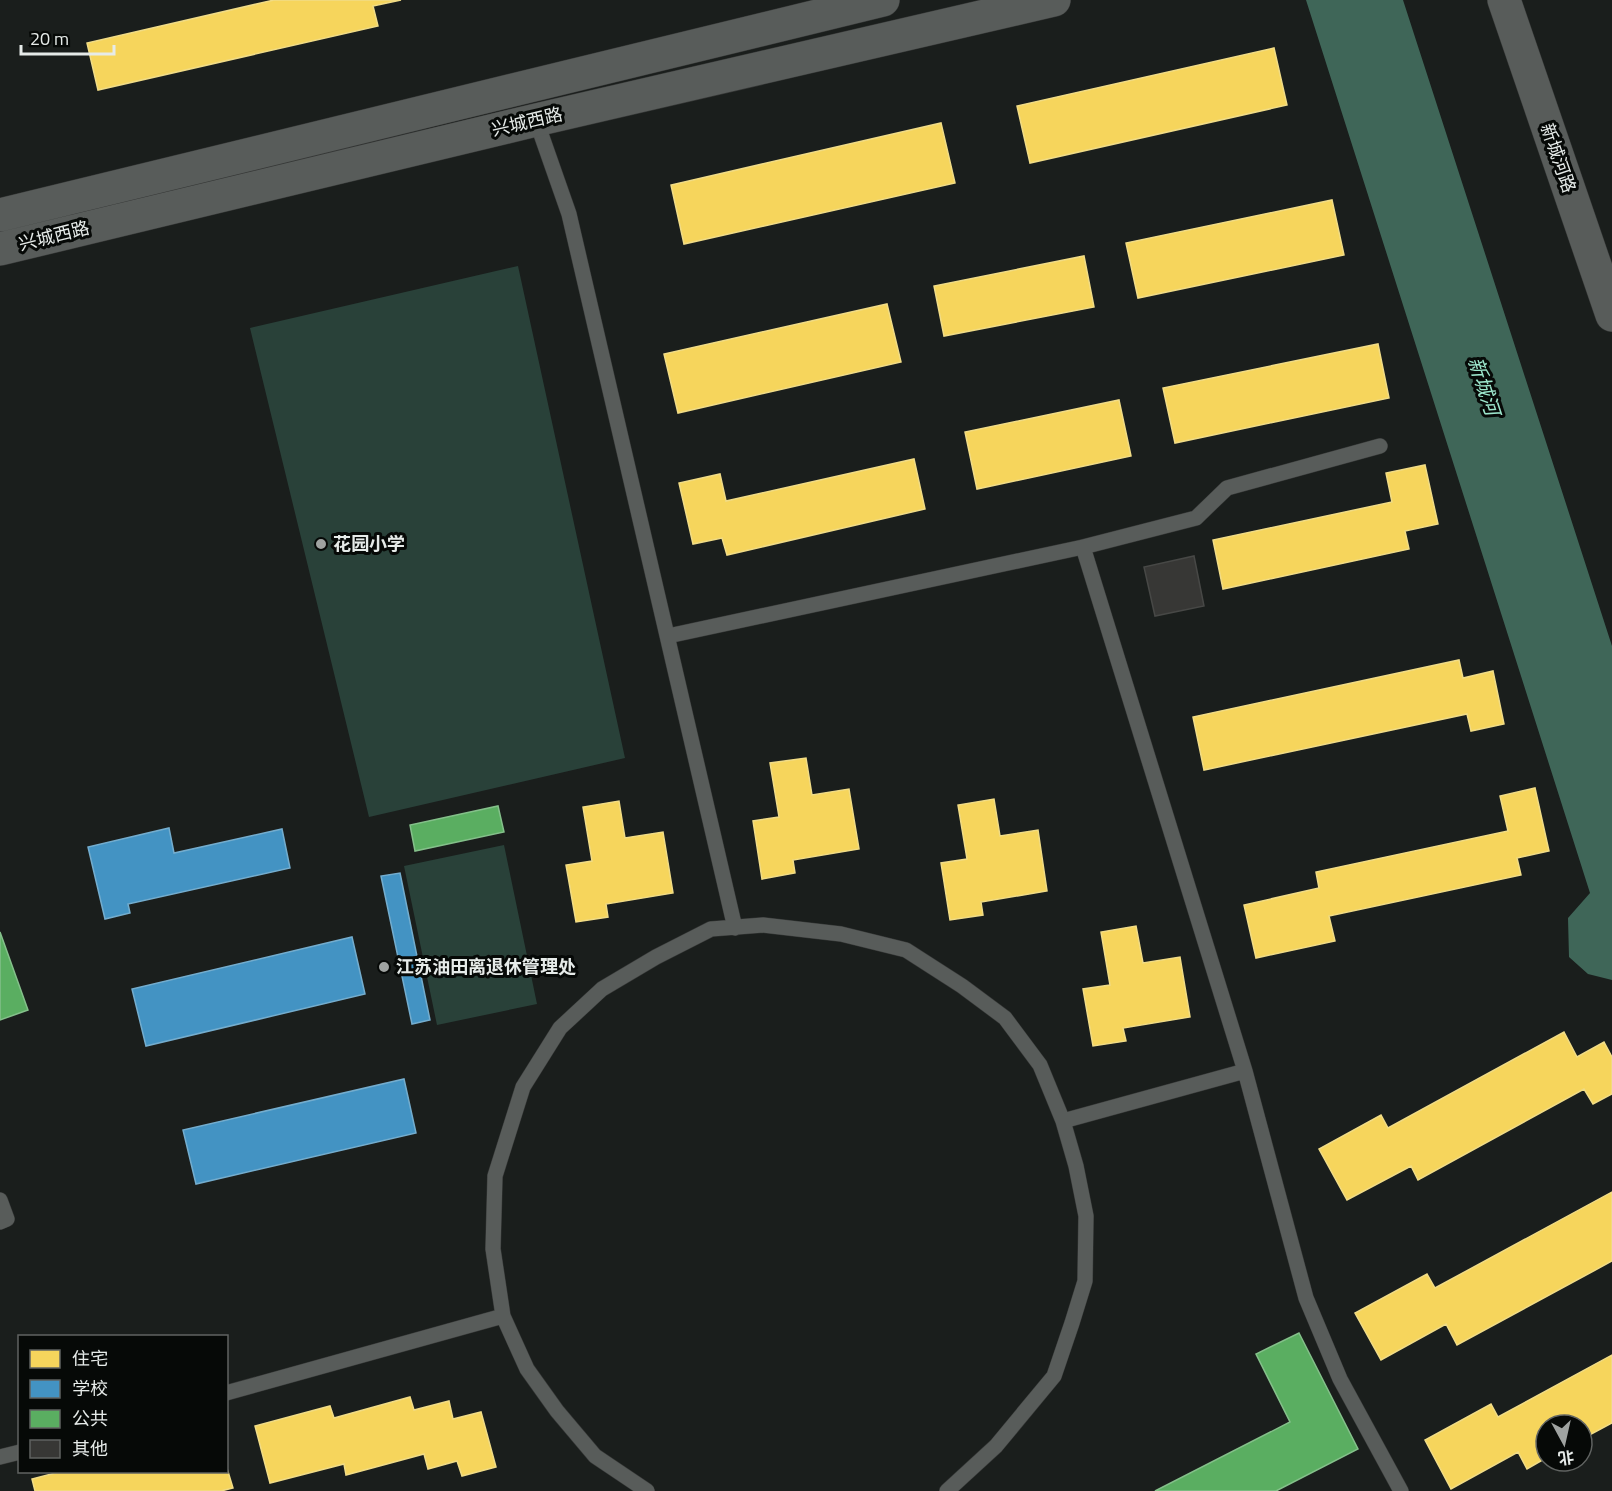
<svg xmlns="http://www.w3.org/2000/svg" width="1612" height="1491" font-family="'Titillium Web','Noto Sans SC',sans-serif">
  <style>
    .green { fill: #294139 }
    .water { fill: #3f6658 }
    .homes { fill: #f6d55c; stroke: #f1dc86; stroke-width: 1.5 }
    .schools { fill: #4393c3; stroke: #74adce; stroke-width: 1.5 }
    .public { fill: #5aae61; stroke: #84c08a; stroke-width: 1.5 }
    .building { fill: #373735; stroke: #474846; stroke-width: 1.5 }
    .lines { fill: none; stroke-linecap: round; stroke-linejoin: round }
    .lane-casing { stroke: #363837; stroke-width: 16 }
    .secondary-casing { stroke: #363837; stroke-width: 34 }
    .lane { stroke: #585c5a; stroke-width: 15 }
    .secondary { stroke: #585c5a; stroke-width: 33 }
    .poi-dot { fill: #9fa3a1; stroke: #060907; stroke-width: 2 }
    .labels { text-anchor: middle; stroke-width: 6; stroke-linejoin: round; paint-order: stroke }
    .street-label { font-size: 18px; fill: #e6ebe9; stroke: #060907 }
    .poi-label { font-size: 18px; font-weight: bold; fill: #e6ebe9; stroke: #060907; text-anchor: start }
    .water-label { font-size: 20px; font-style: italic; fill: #9de7cd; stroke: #060907 }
  </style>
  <rect width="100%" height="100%" fill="#1a1e1c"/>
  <path class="green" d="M518,266L625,758L369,817L250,328Z
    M504,845L537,1004L437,1025L404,866Z"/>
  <path class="water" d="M1306,0H1403L1612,646V980L1588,974L1569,957L1568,918L1590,893Z"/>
  <path class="homes" d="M274,0H401L373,6L378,26L98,90L87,43Z
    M1274,48L1287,105L1030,163L1017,106Z
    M941,123L955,183L684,244L671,185Z
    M1332,200L1344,255L1138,298L1126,243Z
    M1084,256L1094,307L944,336L934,286Z
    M887,304L901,362L678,413L664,354Z
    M1378,344L1389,398L1175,443L1163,388Z
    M1119,400L1131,456L977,489L965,432Z
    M914,459L925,509L727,555L722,538L693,544L679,483L720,474L726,501Z
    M1425,465L1438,524L1405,531L1409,549L1223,589L1213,540L1392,502L1386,473Z
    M1459,660L1463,678L1493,671L1504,724L1471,731L1467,714L1204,770L1193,717Z
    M806,758L812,795L849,789L859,849L793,860L795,873L762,879L753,821L779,817L770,763Z
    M1535,788L1549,851L1517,858L1521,875L1329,916L1335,941L1256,958L1244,905L1319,888L1316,872L1508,831L1500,796Z
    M994,799L1000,836L1038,830L1047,891L981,902L983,915L950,920L941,863L967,859L958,805Z
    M619,801L625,838L663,832L673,893L606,904L608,917L576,922L566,865L592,861L583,807Z
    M1136,926L1143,963L1180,957L1190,1017L1123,1028L1126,1041L1093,1046L1083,989L1110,985L1101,932Z
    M1564,1032L1577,1057L1604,1042L1612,1057V1094L1593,1104L1584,1089L1418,1180L1411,1166L1347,1200L1319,1149L1381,1115L1388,1128Z
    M1612,1192V1261L1457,1345L1446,1324L1381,1360L1355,1313L1427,1274L1435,1288Z
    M1612,1355V1423L1582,1439V1425H1546V1458L1527,1469L1518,1452L1451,1489L1425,1440L1491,1404L1498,1417Z
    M410,1397L414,1410L449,1401L453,1419L481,1412L496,1467L462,1476L457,1461L428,1469L424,1454L346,1475L344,1464L270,1483L255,1426L330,1406L334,1418Z
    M226,1465L233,1488L221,1491H35L32,1479L59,1472H226Z"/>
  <path class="schools" d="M169,828L174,853L282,829L290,868L128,904L130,913L105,919L88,847Z
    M400,873L430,1020L412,1024L381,876Z
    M352,937L365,994L146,1046L132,989Z
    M404,1079L416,1133L196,1184L183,1130Z"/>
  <path class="public" d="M498,806L504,832L415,851L410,825Z
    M0,932L28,1010L0,1020Z
    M1299,1333L1358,1449L1276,1491H1155L1290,1422L1256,1354Z"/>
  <path class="building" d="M1194,556L1204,606L1155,616L1144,567Z"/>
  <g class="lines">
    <g class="lane-casing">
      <path id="lane" d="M535,117L569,214L735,928
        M1083,547L1245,1071L1306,1298L1340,1379L1401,1491
        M668,636L1083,547L1196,518L1227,488L1380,446
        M1063,1121L1245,1071
        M0,1200L7,1219L0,1222
        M226,1393L503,1316
        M0,1457L20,1452
        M647,1491L595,1456L557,1411L527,1369L503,1316L493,1249L495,1176L523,1087L560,1028L602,989L656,957L711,929L763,925L841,934L906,950L962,986L1005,1018L1040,1065L1063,1121L1076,1166L1086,1216L1085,1281L1072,1323L1054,1376L996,1446L947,1491"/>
    </g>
    <g class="secondary-casing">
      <path id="secondary" d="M1504,0L1612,315
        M0,215L883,0
        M0,249L536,120L1054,0"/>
    </g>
    <use href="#lane" class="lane"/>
    <use href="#secondary" class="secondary"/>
  </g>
  <g class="poi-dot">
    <circle cx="321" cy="544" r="6"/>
    <circle cx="384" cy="967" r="6"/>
  </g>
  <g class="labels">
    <g class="street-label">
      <text transform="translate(527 122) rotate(-13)" y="6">兴城西路</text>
      <text transform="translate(1558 158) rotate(71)" y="6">新城河路</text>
      <text transform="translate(54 236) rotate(-14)" y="6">兴城西路</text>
    </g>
    <g class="poi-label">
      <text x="333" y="550">花园小学</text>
      <text x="396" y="973">江苏油田离退休管理处</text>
    </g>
    <g class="water-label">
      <text transform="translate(1484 386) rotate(72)" y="7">新城河</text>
    </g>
  </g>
  <rect x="18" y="1335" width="210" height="138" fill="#060907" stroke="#606361" stroke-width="1.5"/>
  <rect x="30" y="1350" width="30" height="18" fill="#f6d55c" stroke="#606361" stroke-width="1.5"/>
  <text x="72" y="1365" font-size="18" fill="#e6ebe9">住宅</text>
  <rect x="30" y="1380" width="30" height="18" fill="#4393c3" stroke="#606361" stroke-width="1.5"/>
  <text x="72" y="1395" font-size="18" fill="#e6ebe9">学校</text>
  <rect x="30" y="1410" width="30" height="18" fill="#5aae61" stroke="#606361" stroke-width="1.5"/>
  <text x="72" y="1425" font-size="18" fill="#e6ebe9">公共</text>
  <rect x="30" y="1440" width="30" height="18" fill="#373735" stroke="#606361" stroke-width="1.5"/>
  <text x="72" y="1455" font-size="18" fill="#e6ebe9">其他</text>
  <g transform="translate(1564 1443) rotate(172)"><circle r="28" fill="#060907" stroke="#606361" stroke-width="1.5"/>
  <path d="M0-4.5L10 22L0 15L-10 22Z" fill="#9fa3a1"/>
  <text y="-9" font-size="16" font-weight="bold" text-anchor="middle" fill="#e6ebe9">北</text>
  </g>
  <path d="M21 45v9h93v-9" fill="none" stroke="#e6ebe9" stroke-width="3"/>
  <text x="30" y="45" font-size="18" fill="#e6ebe9" stroke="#060907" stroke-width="4.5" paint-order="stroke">20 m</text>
</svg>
